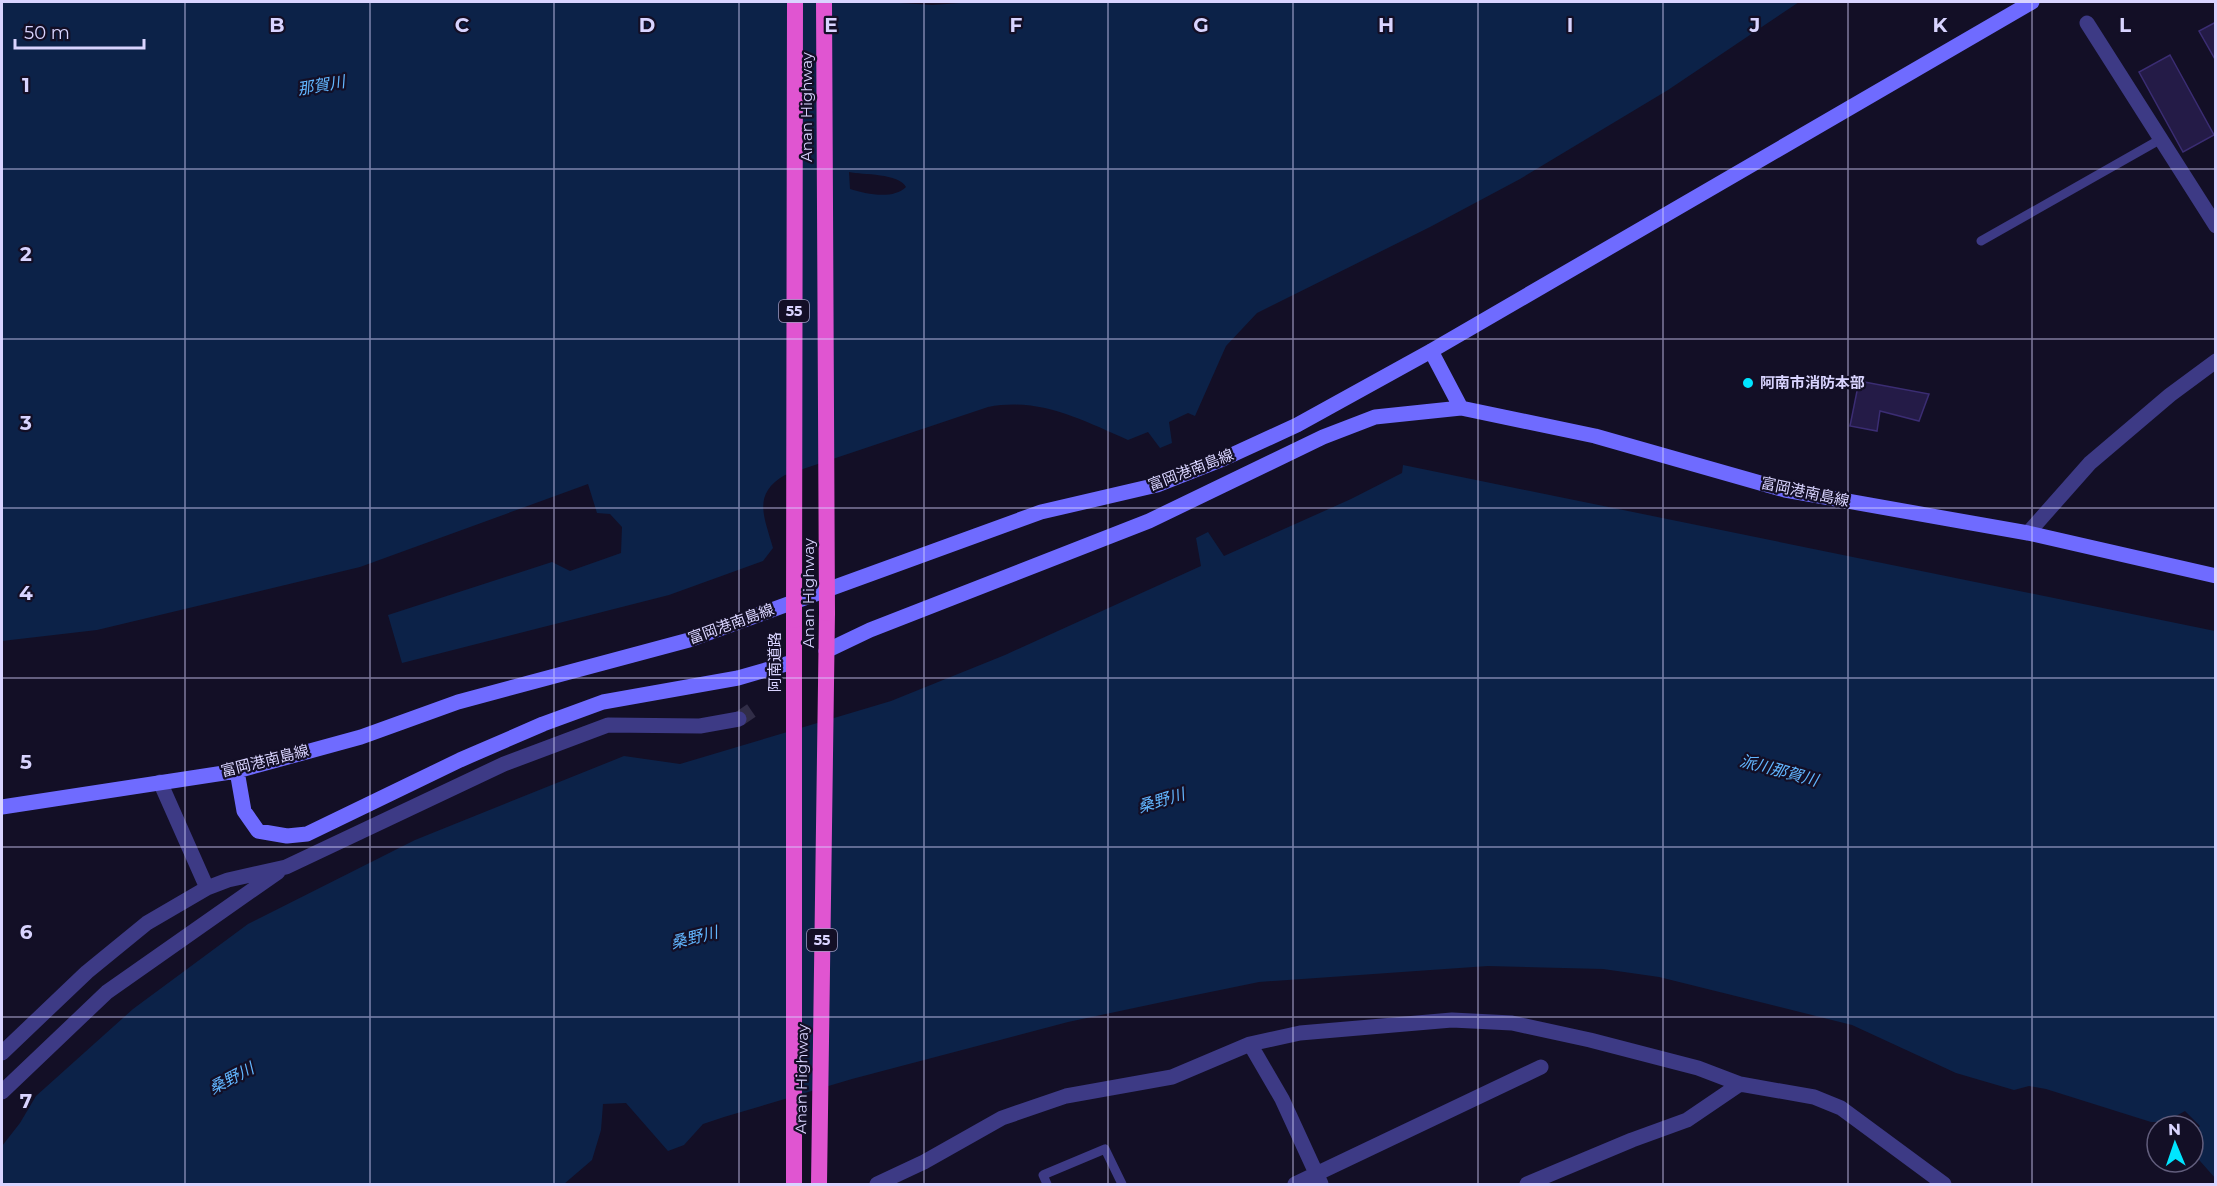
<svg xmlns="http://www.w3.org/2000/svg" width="2217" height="1186" font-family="Montserrat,'Noto Sans JP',sans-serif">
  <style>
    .water { fill: #0c2248; fill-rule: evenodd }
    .building { fill: #241b47; stroke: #3b2d73; stroke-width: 1.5 }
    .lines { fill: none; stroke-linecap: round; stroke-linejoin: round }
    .minor-tunnel { stroke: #312d47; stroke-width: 15; stroke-dasharray: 15 8; stroke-linecap: butt }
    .service { stroke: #3d3a85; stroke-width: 9 }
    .minor { stroke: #3d3a85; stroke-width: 15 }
    .tertiary { stroke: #3d3a85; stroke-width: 15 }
    .secondary { stroke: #6f6bff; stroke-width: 15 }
    .trunk { stroke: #e055d1; stroke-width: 16 }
    .trunk-bridge { stroke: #e055d1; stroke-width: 16 }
    .grid { fill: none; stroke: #d9d4ff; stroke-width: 1.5; stroke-opacity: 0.55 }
    .poi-dot { fill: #00e5ff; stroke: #130f26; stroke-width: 2 }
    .labels { text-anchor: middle; stroke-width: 4.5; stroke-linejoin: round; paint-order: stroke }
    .shield { fill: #130f26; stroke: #9e99be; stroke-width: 1.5 }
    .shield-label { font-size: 14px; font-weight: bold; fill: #d9d4ff }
    .street-label { font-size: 15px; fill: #d9d4ff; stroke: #130f26 }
    .poi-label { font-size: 15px; font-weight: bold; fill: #d9d4ff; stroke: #130f26; text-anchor: start }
    .water-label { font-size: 16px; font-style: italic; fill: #62b6ff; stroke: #130f26 }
    .grid-label { font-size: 20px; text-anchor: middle; font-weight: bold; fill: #d9d4ff; stroke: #130f26; stroke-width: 4.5; stroke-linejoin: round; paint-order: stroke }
  </style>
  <rect width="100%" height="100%" fill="#130f26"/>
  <path class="water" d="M2,2H885L932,5L974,2H1799L1668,90L1520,179L1430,227L1257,313L1226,346L1195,416L1188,413L1169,422L1172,443L1160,448L1148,432L1128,440C1082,420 1040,397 988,407L785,475C752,494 764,516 773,548L763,561L669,595L402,663L388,615L552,562L570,571L621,553L622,527L610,514L597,513L588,484L360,567L97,630L2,641ZM849,172C863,175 899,173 906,187C893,200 866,194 850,189Z
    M1403,465L2215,631V1178L2193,1153V1132L2200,1126L2185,1111L2165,1122H2151L2046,1089L2029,1086L2014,1090L1956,1073L1852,1025L1659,977L1603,969L1488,966L1259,982L1186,997L1068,1022L852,1079L724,1117L703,1124L684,1145L668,1151L626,1103L603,1104L601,1130L592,1160L564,1184H2V1146L20,1123L36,1096L133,1009L248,924L415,840L624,756L680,764L891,701L1005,655L1201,566L1196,538L1208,532L1224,556L1351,499L1402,473Z"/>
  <path class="building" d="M2216,22V61L2199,31Z
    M2170,55L2214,135L2183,152L2139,72Z
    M1859,381L1929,394L1919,421L1880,411L1877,431L1850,426Z"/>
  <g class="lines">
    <path class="minor-tunnel" d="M739,719L755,708"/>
    <path class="service" d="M1981,241L2161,139
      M1047,1184L1043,1175L1105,1149L1122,1184"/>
    <path class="minor" d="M2087,23L2216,226
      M160,782L207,888
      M1250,1044L1282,1099L1321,1184
      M2,1053L87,972L147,923L207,888L228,880L286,867L504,764L608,725L700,726L739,719
      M2,1092L107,992L278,872
      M877,1184L924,1162L1002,1118L1066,1096L1172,1077L1250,1044L1300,1033L1452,1020L1512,1023L1590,1040L1698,1068L1740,1084L1814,1097L1841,1108L1944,1184
      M1295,1184L1541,1067
      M1527,1184L1632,1140L1687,1120L1740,1084"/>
    <path class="tertiary" d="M2028,533L2090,463L2170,395L2216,361"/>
    <path class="secondary" d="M1431,351L1461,408
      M826,651L870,630L1149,521L1323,437L1375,417L1461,408L1595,436L1785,490L2028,533L2216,576
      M237,771L244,811L258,831L287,836L307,834L460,760L543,724L603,702L738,678L793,662
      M2,807L237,771L361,737L458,702L689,640L1041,512L1157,485L1223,459L1297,425L1431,351L2032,2"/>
    <path class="trunk" d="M794,620V1184
      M819,1184L827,613"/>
    <path class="trunk-bridge" d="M824,2L827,613
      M794,620L795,2"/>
  </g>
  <path class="grid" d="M185,2V1184M370,2V1184M554,2V1184M739,2V1184M924,2V1184M1108,2V1184M1293,2V1184M1478,2V1184M1663,2V1184M1848,2V1184M2032,2V1184M2,169H2216M2,339H2216M2,508H2216M2,678H2216M2,847H2216M2,1017H2216"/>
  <circle class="poi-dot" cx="1748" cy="383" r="6"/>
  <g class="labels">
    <g class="shield">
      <rect x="779" y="300" width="30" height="22" rx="4.5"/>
      <rect x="807" y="929" width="30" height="22" rx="4.5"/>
    </g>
    <g class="shield-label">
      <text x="794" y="316">55</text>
      <text x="822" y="945">55</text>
    </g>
    <g class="street-label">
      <text transform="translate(807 107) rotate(-90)" y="5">Anan Highway</text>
      <text transform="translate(1191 470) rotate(-21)" y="5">富岡港南島線</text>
      <text transform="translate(1805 492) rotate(12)" y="5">富岡港南島線</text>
      <text transform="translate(809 593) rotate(-90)" y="5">Anan Highway</text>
      <text transform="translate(731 624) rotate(-20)" y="5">富岡港南島線</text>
      <text transform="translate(775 662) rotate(-90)" y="5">阿南道路</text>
      <text transform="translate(265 761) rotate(-14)" y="5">富岡港南島線</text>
      <text transform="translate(802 1079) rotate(-89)" y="5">Anan Highway</text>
    </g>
    <g class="poi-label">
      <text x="1760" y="388">阿南市消防本部</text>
    </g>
    <g class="water-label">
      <text transform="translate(321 85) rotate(-10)" y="6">那賀川</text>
      <text transform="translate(1779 770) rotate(15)" y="6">派川那賀川</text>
      <text transform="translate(1161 800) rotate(-17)" y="6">桑野川</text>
      <text transform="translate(694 937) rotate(-14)" y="6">桑野川</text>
      <text transform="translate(231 1078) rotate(-28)" y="6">桑野川</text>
    </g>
  </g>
  <g class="grid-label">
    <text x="277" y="32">B</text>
    <text x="462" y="32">C</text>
    <text x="647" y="32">D</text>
    <text x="831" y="32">E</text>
    <text x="1016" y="32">F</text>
    <text x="1201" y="32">G</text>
    <text x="1386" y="32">H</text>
    <text x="1570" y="32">I</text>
    <text x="1755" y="32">J</text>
    <text x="1940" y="32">K</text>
    <text x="2125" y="32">L</text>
    <text x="26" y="92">1</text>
    <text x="26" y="261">2</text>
    <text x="26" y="430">3</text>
    <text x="26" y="600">4</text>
    <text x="26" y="769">5</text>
    <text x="26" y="939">6</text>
    <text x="26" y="1108">7</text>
  </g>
  <rect width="2217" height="1186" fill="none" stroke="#d9d4ff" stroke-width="6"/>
  <g transform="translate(2175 1144) rotate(358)"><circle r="28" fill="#130f26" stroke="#625e7d" stroke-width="1.5"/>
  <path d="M0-4.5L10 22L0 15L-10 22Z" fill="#00e5ff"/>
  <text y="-9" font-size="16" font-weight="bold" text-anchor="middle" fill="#d9d4ff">N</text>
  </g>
  <path d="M15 39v9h129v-9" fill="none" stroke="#d9d4ff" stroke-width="3"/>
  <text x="24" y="39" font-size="18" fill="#d9d4ff" stroke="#130f26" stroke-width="4.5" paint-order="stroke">50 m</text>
</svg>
